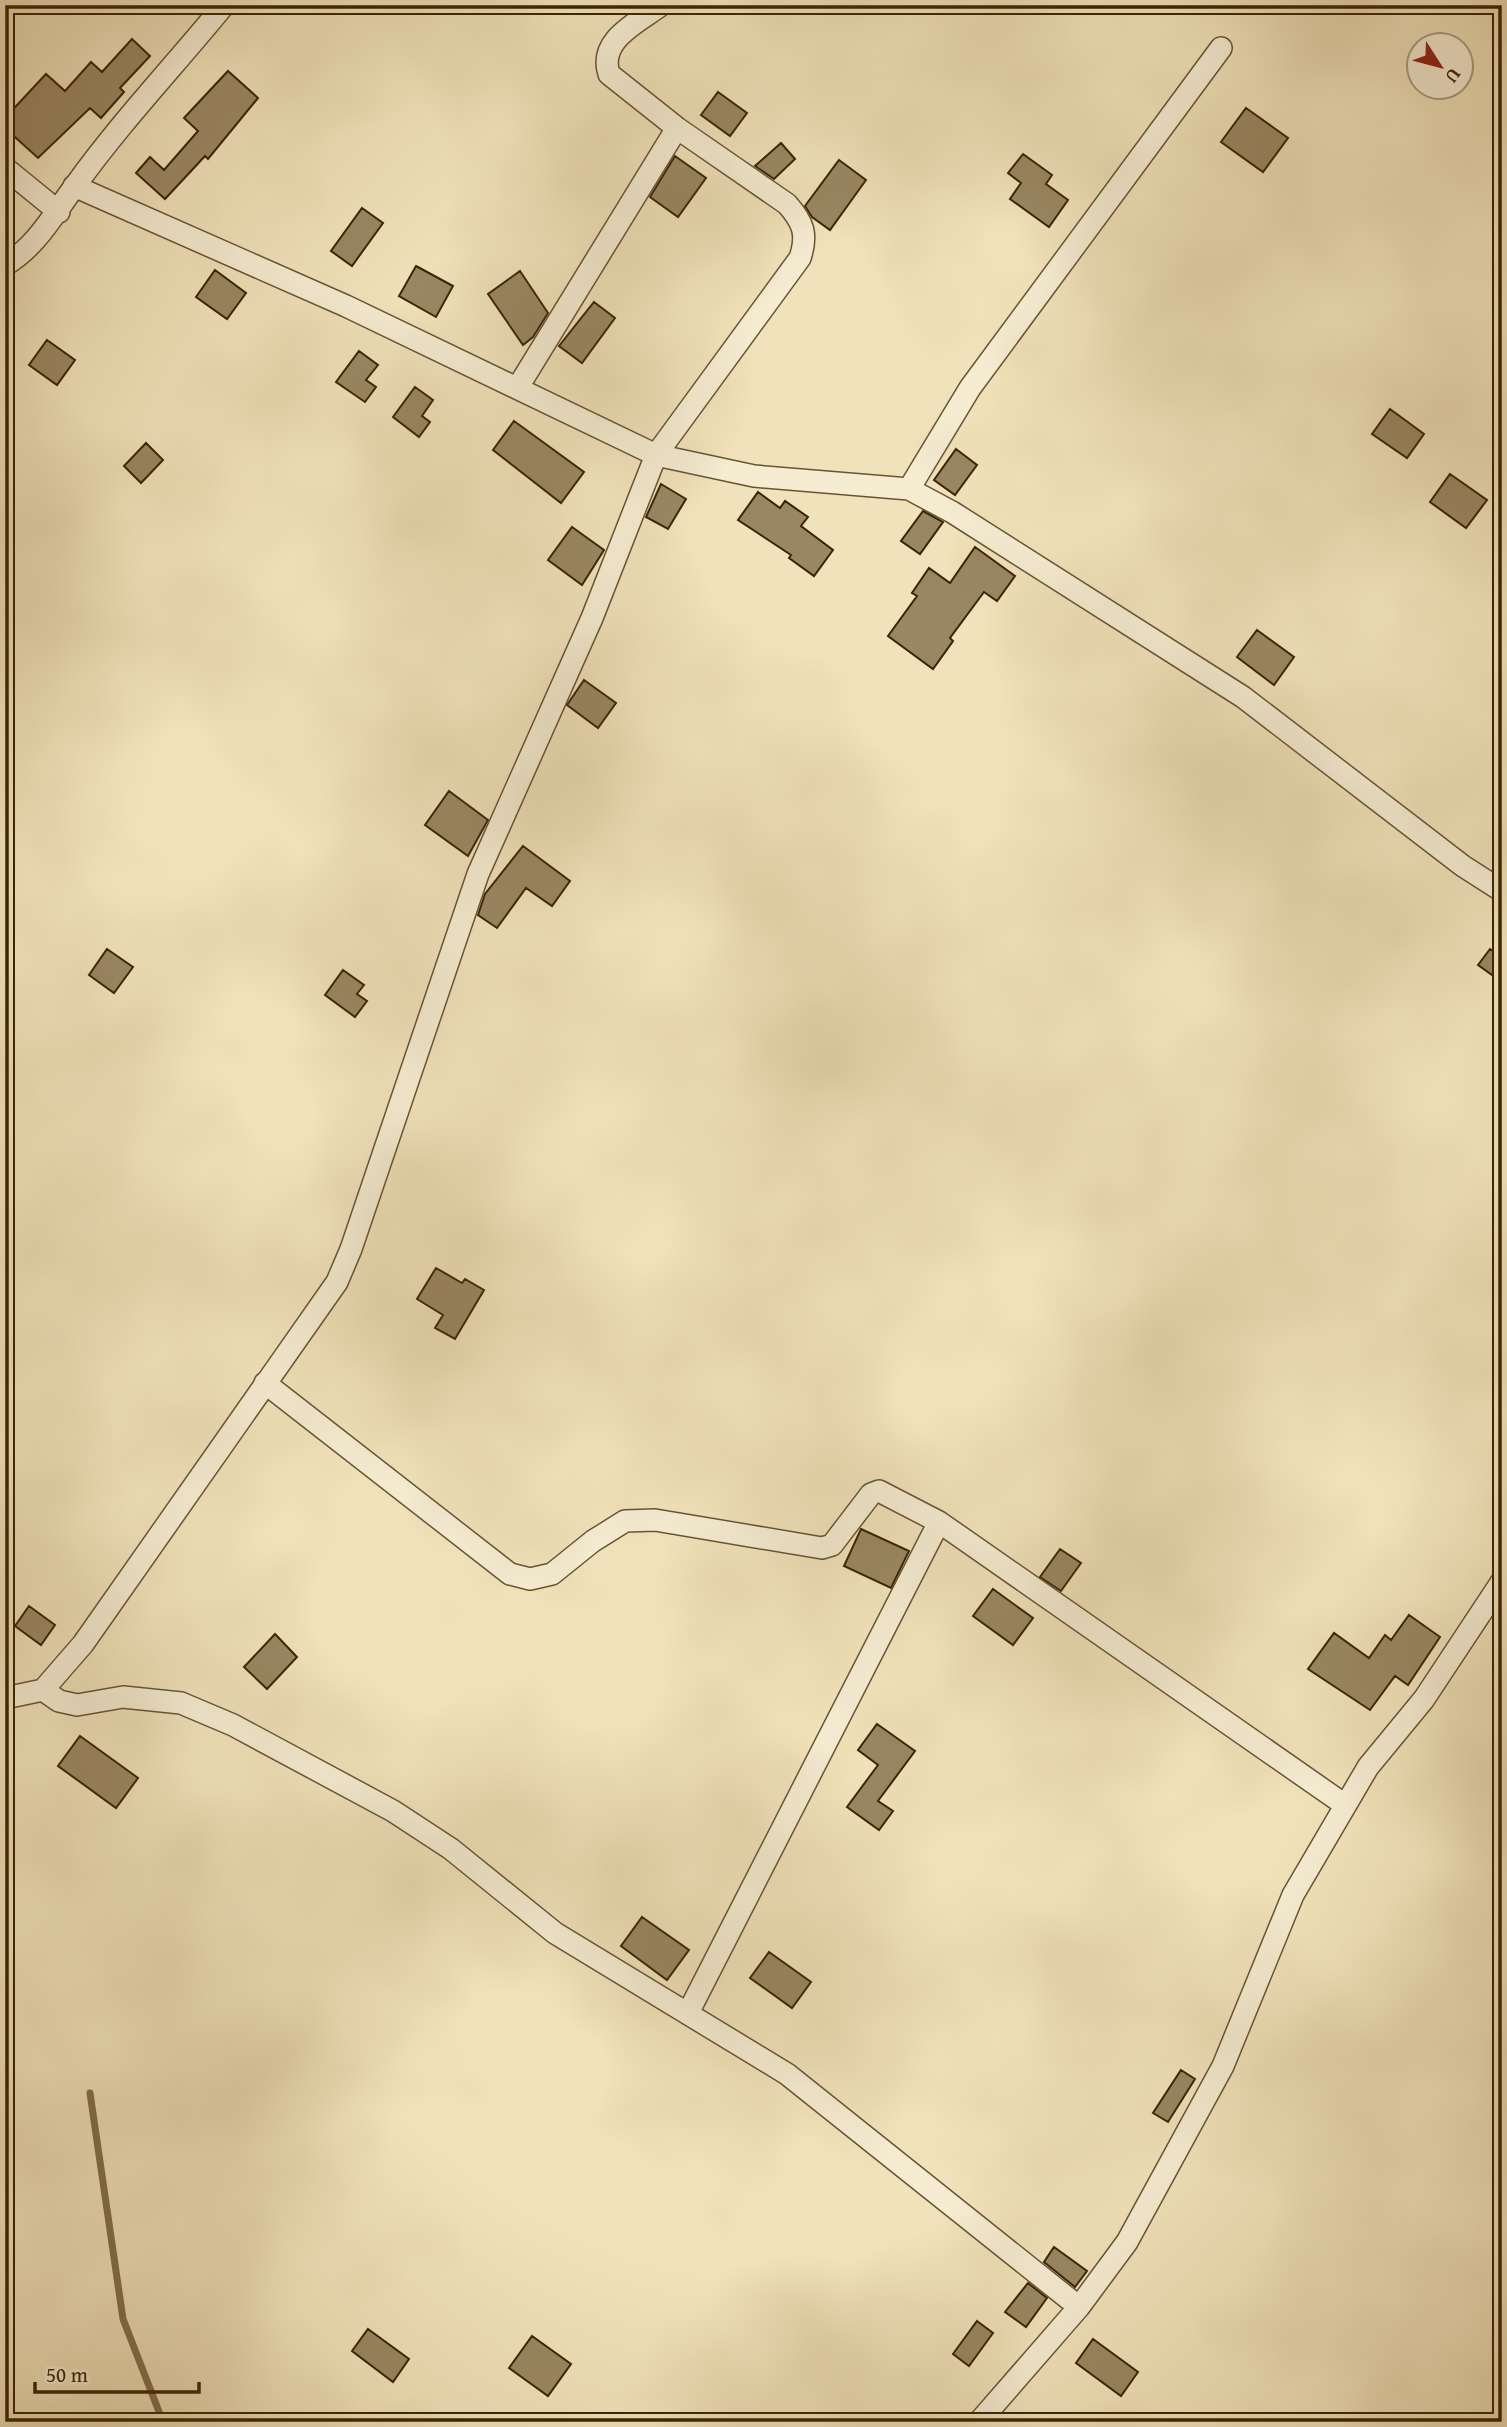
<svg xmlns="http://www.w3.org/2000/svg" width="1507" height="2427" font-family="'Gentium Book Plus',serif">
  <style>
    .lines { fill: none; stroke-linecap: round; stroke-linejoin: round }
    .stream { stroke: #826f4c; stroke-width: 7 }
    .building { fill: #998763; stroke: #3a2405; stroke-width: 2 }
    .street-casing { stroke: #685432; stroke-width: 24 }
    .street { stroke: #f5ecd2; stroke-width: 21 }
  </style>
  <rect width="100%" height="100%" fill="#f0e2ba"/>
  <filter id="stains"><feTurbulence type="fractalNoise" baseFrequency=".00286" numOctaves="4"/><feColorMatrix values="0 0 0 0 .2 0 0 0 0 .09 0 0 0 0 .02 0 0 0 .5 -.17"/></filter>
  <radialGradient id="worn" r=".72"><stop offset=".6" stop-color="#630" stop-opacity="0"/><stop offset="1" stop-color="#630" stop-opacity=".3"/></radialGradient>
  <g class="lines">
    <path class="stream" d="M90,2093L123,2319L163,2422"/>
  </g>
  <path class="building" d="M132,39L150,56L120,88L124,92L101,118L90,108L38,158L5,128V118L46,74L65,91L91,62L102,72Z
    M228,71L258,98L208,159L205,156L165,199L136,173L150,157L164,170L198,131L184,118Z
    M718,92L747,113L730,136L701,115Z
    M1246,108L1288,138L1263,172L1221,142Z
    M781,143L795,159L774,179L755,166Z
    M1023,154L1052,175L1046,184L1068,200L1049,227L1010,199L1021,183L1008,173Z
    M675,156L706,178L678,217L650,197Z
    M839,160L866,180L830,230L812,217L805,206Z
    M362,208L383,223L352,266L331,251Z
    M416,266L453,286L436,317L399,296Z
    M215,270L246,293L227,319L196,297Z
    M520,271L548,313L533,337L523,345L488,294Z
    M594,302L615,318L582,363L559,346Z
    M47,340L75,360L57,385L29,365Z
    M359,351L378,365L366,380L376,387L365,402L336,382Z
    M415,387L433,400L422,416L430,422L419,437L393,417Z
    M1390,409L1424,434L1407,458L1372,434Z
    M514,421L584,472L561,503L493,450Z
    M146,443L163,460L141,483L124,466Z
    M956,449L977,465L955,495L934,480Z
    M1450,474L1487,500L1466,528L1430,502Z
    M661,484L686,499L668,529L646,517Z
    M758,492L780,508L785,501L808,517L801,526L833,550L814,576L789,558L791,555L738,520Z
    M923,511L943,522L920,554L901,541Z
    M572,527L604,550L582,585L548,560Z
    M975,547L1015,576L997,601L984,592L950,638L953,641L933,669L888,636L917,596L912,593L929,568L950,583Z
    M1257,630L1294,657L1274,685L1237,657Z
    M584,680L616,703L598,728L567,705Z
    M449,791L488,820L468,856L425,825Z
    M523,846L570,881L552,906L526,888L497,928L478,915L485,894Z
    M107,949L133,967L114,993L89,975Z
    M1490,949L1502,957V982L1478,965Z
    M343,970L364,985L357,994L367,1001L355,1017L325,995Z
    M436,1268L462,1283L465,1279L484,1290L455,1339L435,1328L443,1315L417,1299Z
    M861,1529L909,1551L891,1588L844,1566Z
    M1060,1549L1081,1563L1061,1591L1040,1577Z
    M993,1589L1033,1618L1013,1645L973,1616Z
    M29,1606L55,1625L41,1645L15,1626Z
    M1409,1615L1440,1637L1408,1685L1395,1676L1370,1710L1308,1669L1334,1633L1369,1658L1385,1635L1391,1640Z
    M275,1634L297,1657L267,1689L244,1667Z
    M877,1724L915,1751L878,1801L893,1811L879,1830L847,1807L878,1765L858,1750Z
    M80,1736L138,1778L116,1808L58,1766Z
    M642,1917L689,1950L667,1980L621,1946Z
    M769,1952L811,1982L792,2008L750,1978Z
    M1181,2070L1195,2079L1168,2122L1153,2113Z
    M1054,2247L1087,2271L1075,2287L1044,2262Z
    M1028,2283L1047,2298L1026,2327L1005,2312Z
    M977,2321L993,2333L969,2366L953,2354Z
    M368,2329L409,2359L393,2382L352,2351Z
    M532,2336L571,2364L548,2396L509,2368Z
    M1093,2339L1138,2372L1121,2396L1076,2363Z"/>
  <g class="lines">
    <g class="street-casing">
      <path id="street" d="M5,168L59,212
        M74,186L346,306L656,455L754,476L909,489L952,512L1243,697L1463,866L1502,891
        M5,265C37,246 53,215 75,186C120,123 175,65 224,5
        M518,387L677,128
        M909,489L970,388L1221,48
        M265,1383L510,1574L530,1579L552,1574L593,1541L625,1521L655,1520L822,1548L832,1545L871,1494L879,1491L939,1522L1345,1805
        M43,1690L59,1701L77,1705L123,1697L181,1703L233,1725L393,1811L451,1849L555,1933L787,2074L1079,2307
        M5,1698L43,1690L83,1644L337,1282L351,1249L478,874L592,618L656,455L800,258C808,234 803,222 787,204L677,128L609,74C598,40 637,23 661,5
        M688,2013L939,1522
        M979,2422L1079,2307L1127,2242L1223,2066L1293,1895L1368,1767L1424,1699L1502,1581"/>
    </g>
    <use href="#street" class="street"/>
  </g>
  <rect width="1507" height="2427" fill="none" stroke="#f0e2ba" stroke-width="28"/>
  <rect x="7" y="7" width="1493" height="2413" fill="none" stroke="#3a2405" stroke-width="3.5"/>
  <rect x="14" y="14" width="1479" height="2399" fill="none" stroke="#3a2405" stroke-width="2"/>
  <g transform="translate(1440 66) rotate(126)"><circle r="33" fill="#f5ecd2" stroke="#aa9c80" stroke-width="2"/>
  <path d="M0-5L12 26L0 18L-12 26Z" fill="#8f2418"/>
  <text y="-10" font-size="19" font-weight="bold" text-anchor="middle" fill="#3a2405">U</text>
  </g>
  <path d="M35 2382v10h164v-10" fill="none" stroke="#3a2405" stroke-width="3.5"/>
  <text x="46" y="2382" font-size="21" fill="#3a2405" stroke="#f5ecd2" stroke-width="5" paint-order="stroke">50 m</text>
  <rect width="100%" height="100%" filter="url(#stains)"/>
  <rect width="100%" height="100%" fill="url(#worn)"/>
</svg>
